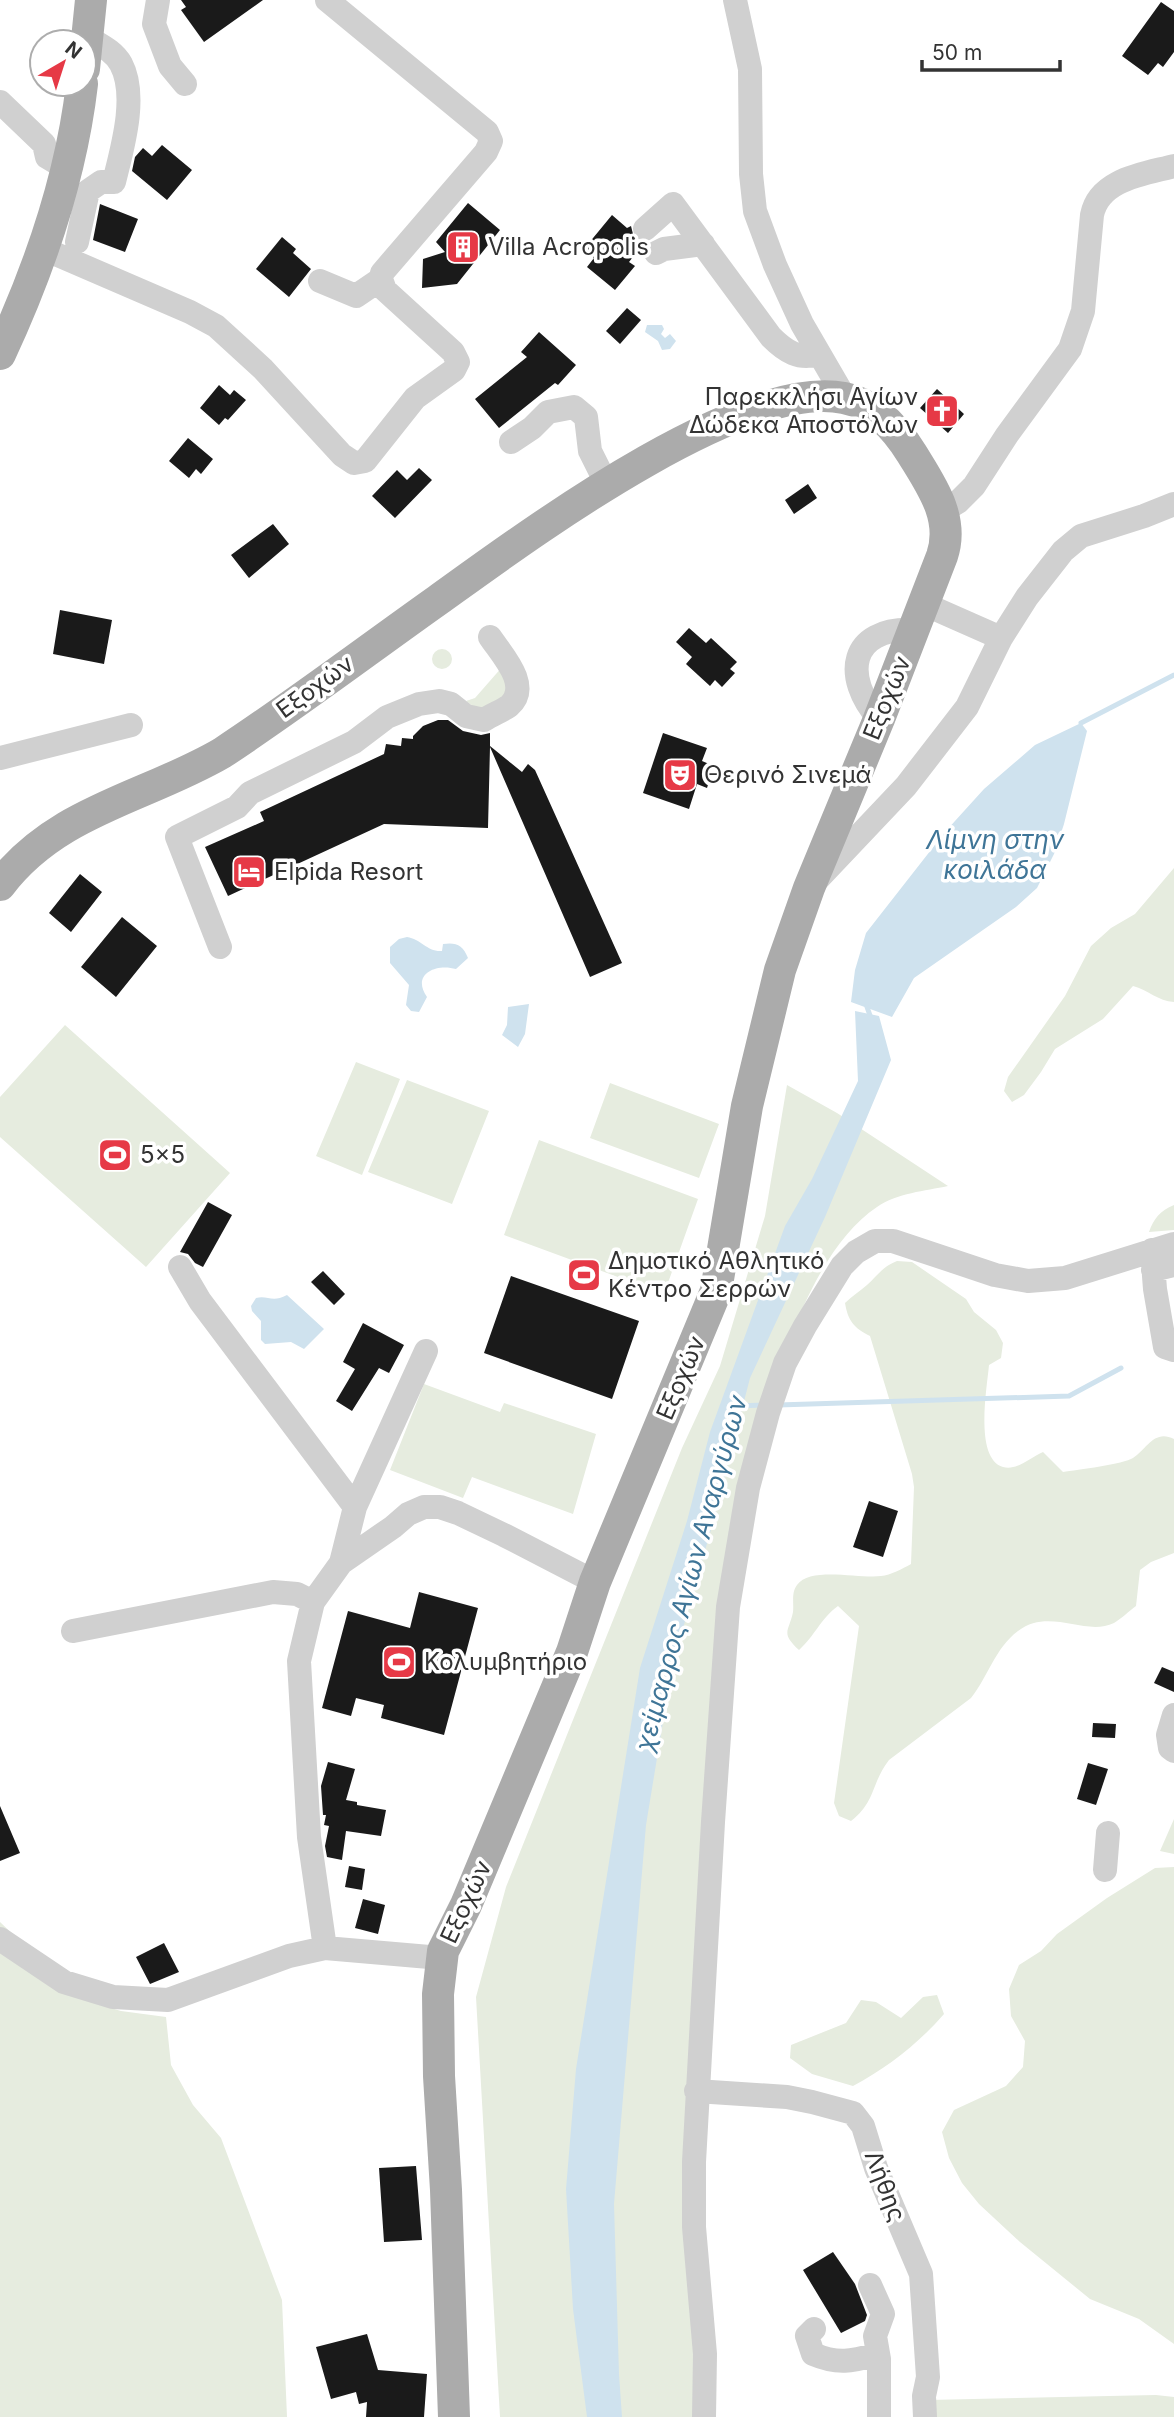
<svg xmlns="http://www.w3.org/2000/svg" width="1174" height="2417" font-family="Inter,sans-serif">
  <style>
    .green { fill: #e6ecdf }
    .water { fill: #cfe2ee }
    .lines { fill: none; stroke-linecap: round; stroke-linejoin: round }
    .stream { stroke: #cfe2ee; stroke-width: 5 }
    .building { fill: #1a1a1a }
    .minor { stroke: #d0d0d0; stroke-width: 24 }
    .major { stroke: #ababab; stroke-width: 32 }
    .labels { text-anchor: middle; stroke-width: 7; stroke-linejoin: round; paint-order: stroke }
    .poi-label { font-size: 24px; fill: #333; stroke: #fff; text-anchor: start }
    .street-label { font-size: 24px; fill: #333; stroke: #fff }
    .water-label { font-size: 26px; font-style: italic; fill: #3f7597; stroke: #fff }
  </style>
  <rect width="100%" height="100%" fill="#fff"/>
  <path class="green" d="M432 659a10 10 0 1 1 20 0a10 10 0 1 1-20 0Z
    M503,666L507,694L482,713L466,701L475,698Z
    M1174,868V1002C1158,1001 1148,990 1133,986L1103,1019L1055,1049L1041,1072L1024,1095L1012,1102L1004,1091L1008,1077L1065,996L1091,946L1111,928L1135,914Z
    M65,1025L230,1173L146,1267L0,1137V1097Z
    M356,1062L400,1079L362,1175L316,1156Z
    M407,1080L489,1111L452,1204L368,1172Z
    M610,1083L719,1124L699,1178L590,1138Z
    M787,1085L837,1113L948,1186C925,1191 897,1193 877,1207C806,1254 771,1393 747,1471L690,2244L696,2417H500L476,1997L506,1887L682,1448L720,1366L765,1216Z
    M539,1140L698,1199L664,1294L504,1235Z
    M1174,1205V1230L1149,1232C1154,1218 1160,1211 1174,1205Z
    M897,1261L912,1262L966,1299L974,1312L996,1330L1003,1343L1001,1358L989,1365C987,1388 974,1458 1003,1467C1017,1471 1031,1457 1043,1452L1063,1472C1077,1470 1124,1464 1133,1458C1147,1449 1154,1429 1174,1439V1553L1151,1562L1140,1570L1136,1606C1129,1611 1121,1619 1114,1623C1085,1637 1050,1607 1018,1631C995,1648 988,1677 971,1698L889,1760C871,1783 876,1802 851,1821L839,1816L834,1803L859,1626L838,1606C820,1619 815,1636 799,1650C780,1632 789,1632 793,1612C794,1603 791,1593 797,1585C810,1566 860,1579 881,1576C891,1575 902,1569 911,1564L914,1487L912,1474L870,1336C854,1328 848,1321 845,1303C852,1296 859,1292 867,1285C878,1275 882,1267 897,1261Z
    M424,1384L500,1412L504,1403L596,1434L573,1514L472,1477L463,1498L390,1470Z
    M1174,1819V1854L1160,1851Z
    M1174,1867V2344L1139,2319L1090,2299L1020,2242L979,2204L962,2183L949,2158L942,2132L954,2110L1006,2086L1023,2067L1025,2041L1011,2016L1009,1989L1019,1965L1041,1951L1057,1934L1107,1898L1155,1868Z
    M0,1922L81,1999L121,2011L166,2017L171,2065L193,2105L221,2138L282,2300L287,2417H0Z
    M937,1995L944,2014C919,2043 887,2068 853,2086L812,2074L790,2058L791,2045L846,2023L861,2000L876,2002L901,2018L923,1997Z
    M1156,2395L1174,2397V2417H929L928,2400Z"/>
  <path class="water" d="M647,325H662L664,329L661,334L665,338L670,334L676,341L670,349L662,350L658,341L645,332Z
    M1081,723L1087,731L1064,824L1054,854L1037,888L1016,907L914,978L892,1017L851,1002L855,970L866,933L945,832L984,789L1035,745Z
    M407,937C421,939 427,952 442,951L443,944C456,942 463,945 468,958L456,969C436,963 411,974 427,997L419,1012L411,1011L406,1005L409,985L390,963V947L399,939Z
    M529,1004L525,1034L518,1047L502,1035L507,1025L508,1007Z
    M855,1011L879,1016L891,1060L825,1217L750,1378L712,1526L672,1667L646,1825L614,2204L619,2374L622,2417H587L573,2309L566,2189L576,2069L640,1668L687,1521L710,1432L785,1226L812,1179L858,1081Z
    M287,1295L324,1329L304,1349L291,1342L265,1344L261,1340V1321L252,1311L251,1306L256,1298C268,1295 272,1303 287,1295Z"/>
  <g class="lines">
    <path class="stream" d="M1081,723L1174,675
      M867,1007L872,1021
      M778,1405L1069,1396L1121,1368
      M736,1406L765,1405"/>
  </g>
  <path class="building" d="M181,0H263L204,42L181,10L186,7Z
    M1161,2L1174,11V52L1163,67L1158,63L1148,75L1122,56Z
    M162,145L192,170L167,200L132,171L135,157L143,148L152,156Z
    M468,203L500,230L457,284L422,288L423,259L445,252L436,242Z
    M100,204L138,219L125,252L93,240Z
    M612,215L627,228L631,226L634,238L644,243L629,262L635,266L615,290L587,267L594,258L584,249Z
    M282,237L296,249L293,253L311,269L289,297L256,269Z
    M627,308L641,320L620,344L606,331Z
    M539,332L576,365L558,385L555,383L499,428L475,399L527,357L521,352Z
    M219,385L230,395L234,390L246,400L228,420L225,418L219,425L200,408Z
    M937,389L964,414L948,433L920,408Z
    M188,438L213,459L201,474L196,469L189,478L169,461Z
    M419,468L432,480L395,518L372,496L397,470L407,480Z
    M808,484L817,498L794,514L785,500Z
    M273,524L289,544L249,578L231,555Z
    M60,610L112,620L104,664L53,654Z
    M689,628L706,643L711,638L737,662L730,669L735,673L722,687L715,680L710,686L686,664L692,657L676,642Z
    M438,720H448L463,731L481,735L490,733V746L522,772L528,764L535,770L622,963L590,977L490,747L488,828L384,824L228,896L205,847L264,821L260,812L384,754L386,744L401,746L402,738L413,739V736L423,726Z
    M663,733L707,748L702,761L714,766L707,788L697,784L689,809L643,793Z
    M80,874L102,892L71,932L49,913Z
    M122,917L157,946L116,997L81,967Z
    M208,1202L232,1215L203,1267L195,1263L188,1254L180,1252Z
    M323,1271L345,1294L334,1305L311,1282Z
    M511,1276L639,1321L612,1399L484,1353Z
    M363,1323L404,1345L389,1373L379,1368L352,1411L336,1401L355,1369L343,1362Z
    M869,1501L898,1511L883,1557L853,1547Z
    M419,1592L478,1608L444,1735L381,1718L384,1705L356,1698L351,1716L322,1708L348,1611L410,1628Z
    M1162,1667L1174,1672V1692L1154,1683Z
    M1093,1723L1116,1724L1115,1738L1092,1737Z
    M328,1762L355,1769L346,1800L357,1802V1805L386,1810L381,1836L346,1831L342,1860L327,1857L325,1846L329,1826L324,1825L326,1815H323L321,1786Z
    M1088,1763L1108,1769L1096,1805L1077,1799Z
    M0,1806L20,1853L0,1861Z
    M349,1866L365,1869L362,1890L345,1887Z
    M363,1899L385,1905L378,1934L355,1928Z
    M164,1943L179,1972L150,1984L136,1957Z
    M416,2166L422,2240L384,2242L379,2168Z
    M833,2252L855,2284L867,2315L865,2321L841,2333L803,2270Z
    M367,2334L378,2370L427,2374L424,2417H366L367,2402L359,2404L356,2392L331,2399L316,2347Z"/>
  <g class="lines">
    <path class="minor" d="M158,0L154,24L170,66L185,84
      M735,0L750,69L751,174L755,211L775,265L802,324L845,398
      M0,102L44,144L47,157L67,169
      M645,229L673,204L771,337C786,352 799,360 819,354
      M77,242L88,191L101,182H114C122,149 138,96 121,64C114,51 100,45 87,37
      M44,249L190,312L216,326L263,369L342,455L354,463L365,461L415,398L454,370L458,362L453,352L385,290L381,279L382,273L486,152L491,141L487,132L327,0
      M656,253L664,249L703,244
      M320,281L356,296L381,279
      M511,442L532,428L548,412L574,407L586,417L590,451L607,485
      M943,511L958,502L974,486L1007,435L1070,349L1083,311L1092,215C1099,179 1144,174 1174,166
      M924,604L1001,638
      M879,719C842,677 849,627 914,630
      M0,758L131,725
      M817,880L906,786L967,707L1001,638L1027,597L1063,551L1081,536L1144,516L1174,504
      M220,947L177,837L237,807L250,793L354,742L387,717L419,704L439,701L451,704L466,716L484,720C491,715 502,711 509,706C532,686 502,655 490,637
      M1152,1250L1155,1289L1165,1347L1174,1350
      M180,1267L200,1301L355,1507
      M1153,1270L1174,1265
      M341,1563L355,1507L426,1351
      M73,1631L273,1592L297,1594L313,1602
      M1174,1715L1168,1735L1170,1748L1174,1751
      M1105,1870L1108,1833
      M0,1939L64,1982L113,1997L168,2000L289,1956L325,1948L441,1958
      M325,1948L309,1837L299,1661L313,1602L341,1563L393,1527L408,1514L424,1507H440L458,1513L504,1535L595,1582
      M696,2091L787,2097L812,2102L853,2113L863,2126L876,2168L921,2274L928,2377L924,2396L925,2417
      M870,2285L883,2314L875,2336L879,2359V2417
      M814,2329L807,2336L813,2354C839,2365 852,2361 878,2354
      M704,2417L705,2354L694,2227V2162L713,1822L728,1607L748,1488L768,1413L785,1363L805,1326L842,1266L856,1252L875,1241H893L995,1275L1028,1281L1065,1278L1174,1244"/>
    <path class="major" d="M84,69L91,0
      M0,354C40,268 71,179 82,84
      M0,885C57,810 145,798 222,753C295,705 366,651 438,600C523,539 740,377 844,398C875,404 896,428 912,454C931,485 955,518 942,556L879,719L809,888L780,970L747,1106L716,1291L595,1582L572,1652L466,1905L443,1951L438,1994L439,2076L446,2190L454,2417"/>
  </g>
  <defs>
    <g id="building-square" transform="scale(1.75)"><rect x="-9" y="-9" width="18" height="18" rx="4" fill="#e63946" stroke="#fff"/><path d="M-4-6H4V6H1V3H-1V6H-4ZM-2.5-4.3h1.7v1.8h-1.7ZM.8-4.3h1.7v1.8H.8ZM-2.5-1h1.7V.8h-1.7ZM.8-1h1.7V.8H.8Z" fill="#fff"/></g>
    <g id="church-square" transform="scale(1.75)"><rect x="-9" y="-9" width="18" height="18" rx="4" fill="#e63946" stroke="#fff"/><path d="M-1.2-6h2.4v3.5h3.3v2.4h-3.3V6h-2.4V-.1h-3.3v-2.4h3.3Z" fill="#fff"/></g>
    <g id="theatre-square" transform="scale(1.75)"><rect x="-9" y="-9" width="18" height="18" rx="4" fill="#e63946" stroke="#fff"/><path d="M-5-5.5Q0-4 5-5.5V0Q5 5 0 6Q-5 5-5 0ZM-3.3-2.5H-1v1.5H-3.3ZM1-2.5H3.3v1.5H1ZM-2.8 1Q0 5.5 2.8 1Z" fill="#fff"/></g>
    <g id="hotel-square" transform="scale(1.75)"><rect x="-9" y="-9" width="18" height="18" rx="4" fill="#e63946" stroke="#fff"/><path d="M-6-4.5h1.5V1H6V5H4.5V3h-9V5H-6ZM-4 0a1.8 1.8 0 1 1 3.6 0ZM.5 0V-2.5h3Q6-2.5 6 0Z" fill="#fff"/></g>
    <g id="stadium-square" transform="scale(1.75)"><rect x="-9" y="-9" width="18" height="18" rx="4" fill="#e63946" stroke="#fff"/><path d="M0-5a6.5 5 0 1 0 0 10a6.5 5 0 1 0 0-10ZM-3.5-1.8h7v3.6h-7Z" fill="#fff"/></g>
  </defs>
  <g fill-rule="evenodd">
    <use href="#building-square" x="463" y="247"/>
    <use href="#church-square" x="942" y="411"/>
    <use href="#theatre-square" x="680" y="775"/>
    <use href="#hotel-square" x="249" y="872"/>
    <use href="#stadium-square" x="115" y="1155"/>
    <use href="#stadium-square" x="584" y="1275"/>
    <use href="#stadium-square" x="399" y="1662"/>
  </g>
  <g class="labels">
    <g class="poi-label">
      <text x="488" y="255">Villa Acropolis</text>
      <text x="918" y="405" text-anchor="end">Παρεκκλήσι Αγίων<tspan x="918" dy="28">Δώδεκα Αποστόλων</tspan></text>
      <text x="704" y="783">Θερινό Σινεμά</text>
      <text x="274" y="880">Elpida Resort</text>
      <text x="140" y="1163">5x5</text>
      <text x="608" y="1269">Δημοτικό Αθλητικό<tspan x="608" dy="28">Κέντρο Σερρών</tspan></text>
      <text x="424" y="1670">Κολυμβητήριο</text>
    </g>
    <g class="street-label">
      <text transform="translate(315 687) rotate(-36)" y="8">Εξοχών</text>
      <text transform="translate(887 698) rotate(-68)" y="8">Εξοχών</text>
      <text transform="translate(681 1378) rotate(-67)" y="8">Εξοχών</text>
      <text transform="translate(466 1902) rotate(-65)" y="8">Εξοχών</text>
      <text transform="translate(885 2186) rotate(69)" y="8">Λήθης</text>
    </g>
    <g class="water-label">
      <text x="995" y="849">Λίμνη στην<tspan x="995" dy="30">κοιλάδα</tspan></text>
      <text transform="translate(691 1573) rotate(-75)" y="9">χείμαρρος Αγίων Αναργύρων</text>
    </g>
  </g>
  <g transform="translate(63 63) rotate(39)"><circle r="33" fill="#ffffff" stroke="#adadad" stroke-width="2"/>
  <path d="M0-5L12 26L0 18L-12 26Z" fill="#e63946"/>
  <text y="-10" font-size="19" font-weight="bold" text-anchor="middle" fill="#333333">N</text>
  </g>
  <path d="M922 60v10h138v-10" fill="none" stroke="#333333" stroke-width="3.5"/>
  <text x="932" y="60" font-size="21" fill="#333333" stroke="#ffffff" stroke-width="5" paint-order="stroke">50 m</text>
</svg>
